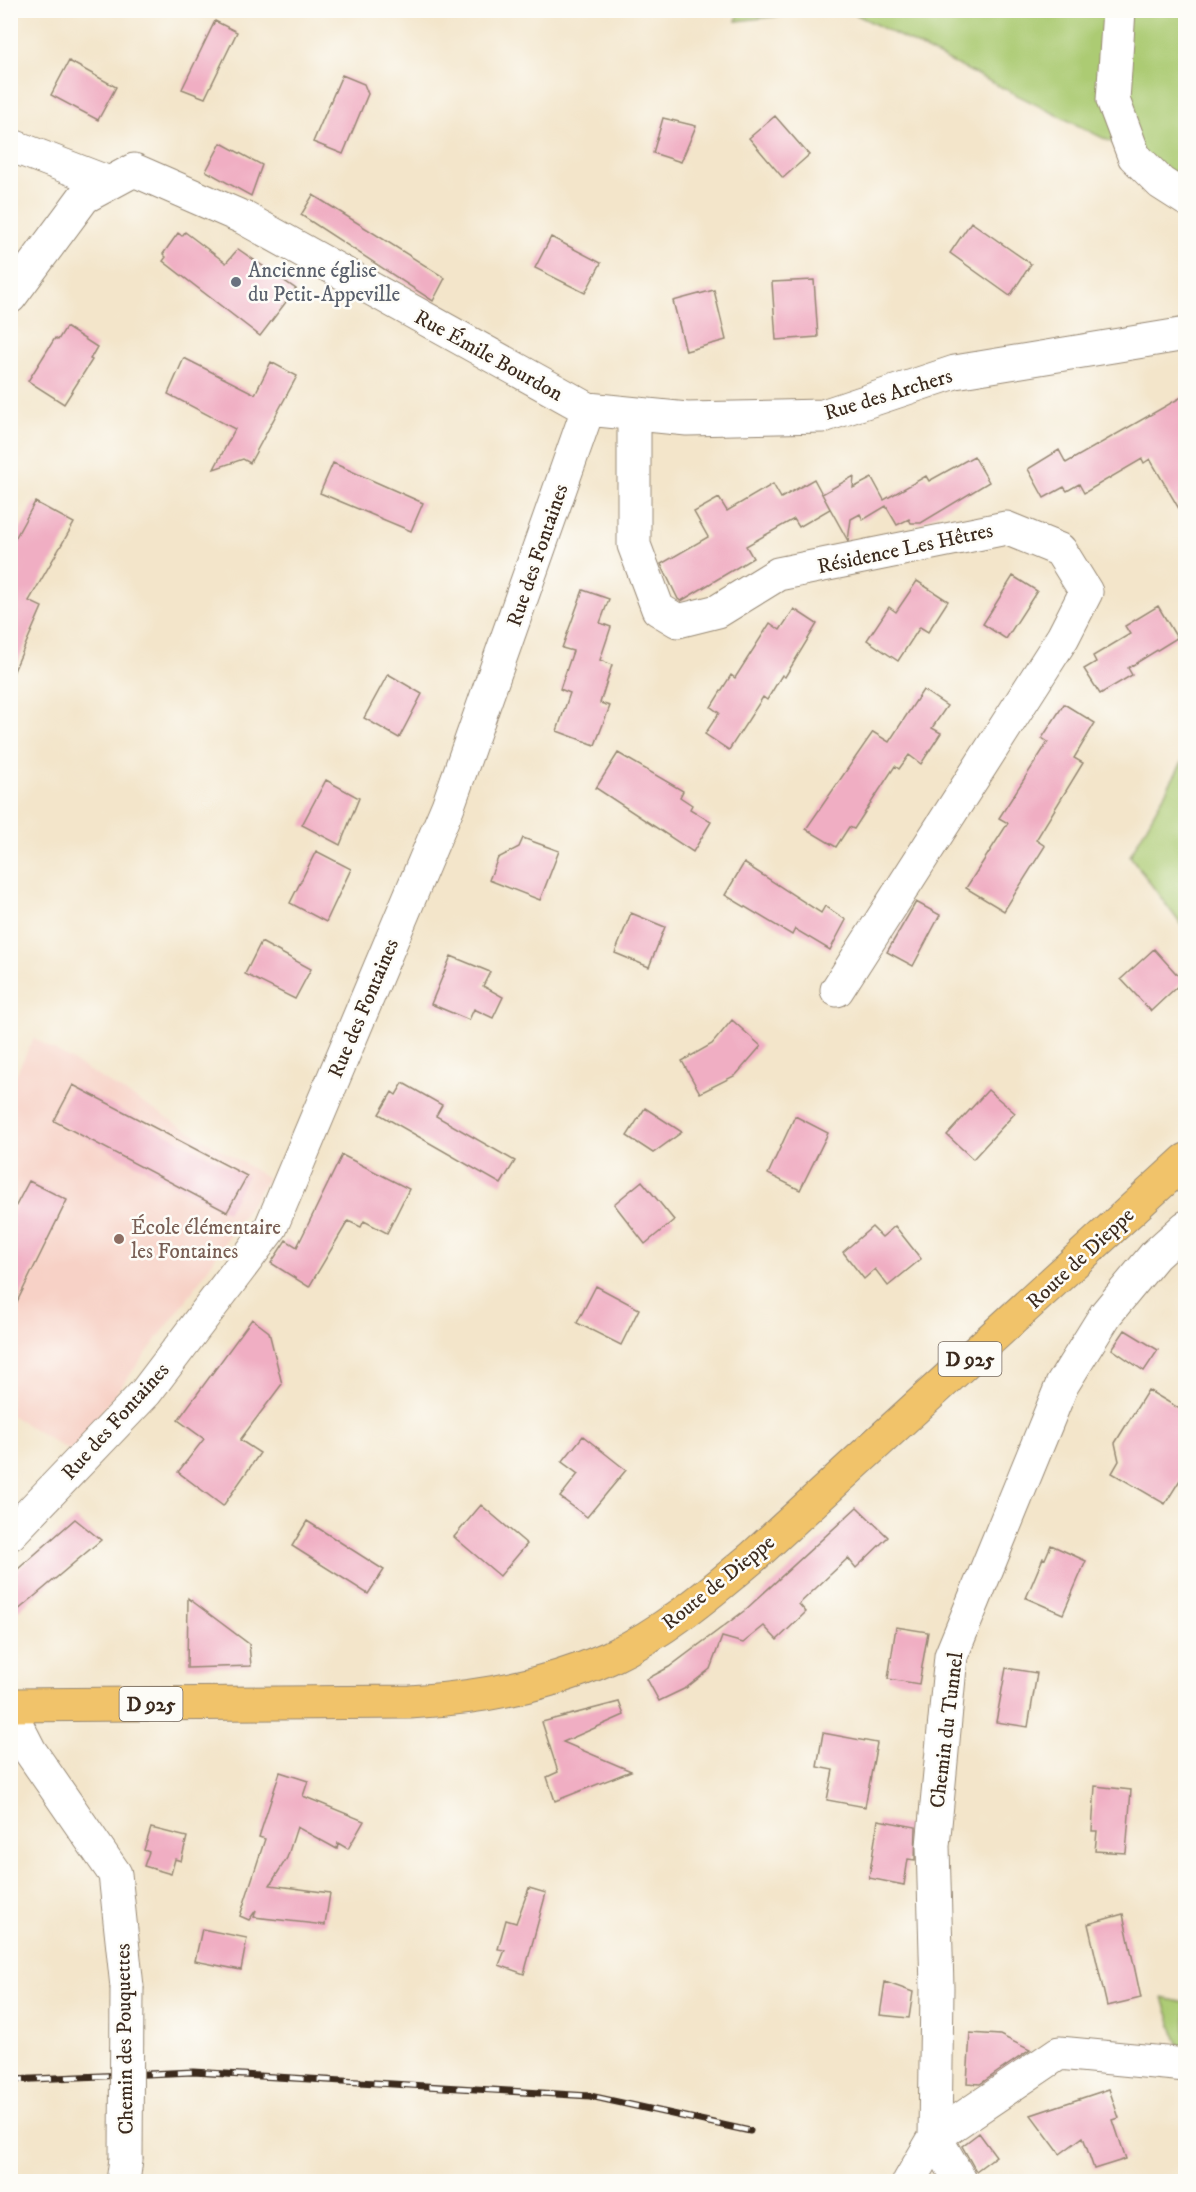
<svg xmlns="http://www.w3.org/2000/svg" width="1196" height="2192" font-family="'IM FELL DW Pica',serif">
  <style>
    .built { fill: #f7d1c6 }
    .green { fill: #accb73; stroke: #747a48; stroke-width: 1.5 }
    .building { fill: #f0aec3 }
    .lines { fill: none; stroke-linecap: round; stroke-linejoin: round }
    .minor-casing { stroke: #978874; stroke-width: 35 }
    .major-casing { stroke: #978874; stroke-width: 35 }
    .minor { stroke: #fff; stroke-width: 33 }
    .major { stroke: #f1c36a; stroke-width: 33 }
    .rail-casing { stroke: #3b2a1e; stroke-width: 7 }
    .rail { stroke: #fdfcf7; stroke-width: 4.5; stroke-dasharray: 14; stroke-linecap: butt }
    .minor-bridge-casing { stroke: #978874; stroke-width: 35; stroke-linecap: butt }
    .minor-bridge { stroke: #fff; stroke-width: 33 }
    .worship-dot { fill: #6b7280; stroke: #fdfcf7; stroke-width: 2 }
    .education-dot { fill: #8d6e63; stroke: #fdfcf7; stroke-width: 2 }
    .labels { text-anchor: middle; stroke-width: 5; stroke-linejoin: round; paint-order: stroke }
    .shield { fill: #fdfcf7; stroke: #75695f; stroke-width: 1.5 }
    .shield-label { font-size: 20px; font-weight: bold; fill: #3b2a1e }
    .worship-label { font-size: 21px; fill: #5b616d; stroke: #fdfcf7; text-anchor: start }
    .street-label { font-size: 21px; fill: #3b2a1e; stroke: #fdfcf7 }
    .education-label { font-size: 21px; fill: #785e54; stroke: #fdfcf7; text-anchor: start }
  </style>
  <rect width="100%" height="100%" fill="#fdfcf7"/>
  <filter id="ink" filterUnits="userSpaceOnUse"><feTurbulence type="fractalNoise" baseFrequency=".0167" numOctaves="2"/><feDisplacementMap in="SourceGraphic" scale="12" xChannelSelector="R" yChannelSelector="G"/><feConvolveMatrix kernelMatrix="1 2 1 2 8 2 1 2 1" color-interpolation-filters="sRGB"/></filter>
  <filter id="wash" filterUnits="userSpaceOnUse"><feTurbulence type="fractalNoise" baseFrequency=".008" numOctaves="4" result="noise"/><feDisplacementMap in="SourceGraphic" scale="24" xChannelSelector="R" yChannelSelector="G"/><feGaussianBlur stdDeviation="1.35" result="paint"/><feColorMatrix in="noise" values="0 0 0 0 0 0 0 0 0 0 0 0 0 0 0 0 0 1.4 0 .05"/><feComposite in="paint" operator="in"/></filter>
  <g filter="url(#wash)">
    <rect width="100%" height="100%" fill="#f3e5ca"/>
    <path class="built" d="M34,1038L268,1178L186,1301L71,1452L11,1415L10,1086Z"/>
    <path class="green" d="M739,11V10L821,11L736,21Z
      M849,11H1185V179Z
      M1185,757V930L1130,856Z
      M1163,1998L1185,2003V2048L1179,2047Z"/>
    <g id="blocks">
      <path class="building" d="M215,21L237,32L205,98L182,89Z
        M69,61L116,87L98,120L51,95Z
        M342,75L364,84L368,94L343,154L313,142Z
        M775,116L809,155L783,178L749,138Z
        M663,118L696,126L681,162L653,153Z
        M221,143L262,165L251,196L206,171Z
        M313,195L445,278L433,301L301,215Z
        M971,222L1031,264L1010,296L950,253Z
        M185,232L226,263L238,249L296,289L260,336L163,261L166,257L163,254L178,233L182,236Z
        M551,237L601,263L585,293L535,268Z
        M814,280L818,337L776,340L772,282Z
        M714,290L726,340L686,351L673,301Z
        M66,327L97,347L90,359L92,360L64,404L28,381L55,338L58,340Z
        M184,358L255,394L271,362L297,376L250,463L243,459L214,469L235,429L168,394Z
        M1185,395V519L1150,459L1144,463L1142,459L1084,493L1079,484L1067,491L1064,487L1044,498L1028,469L1059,450L1066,463Z
        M974,456L989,482L921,523H911L909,519L897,525L886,506L863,520L860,514L851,519L848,541L822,494L854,476L853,488L872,478L884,500L926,476L929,481Z
        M333,463L423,503L411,531L320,493Z
        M814,479L830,509L799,527L794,519L746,546L753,558L681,601L678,599L661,564L708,537L694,512L719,498L727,511L773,484L781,498Z
        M35,502L74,523L29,601L42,607L10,680V548Z
        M1013,576L1037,591L1006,639L983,624Z
        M917,581L948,601L928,632L920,627L898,661L867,640L889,607L896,612Z
        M583,590L609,599L600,623L611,627L600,660L612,665L600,703L610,706L595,745L557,731L570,693L560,689L573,651L562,648Z
        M1158,606L1177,638L1128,668L1132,675L1100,694L1084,669L1096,662L1093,656L1130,634L1125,626Z
        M794,609L817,624L785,677L782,675L767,700L763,697L729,750L705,734L719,713L711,707L731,675L735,678L770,623L780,630Z
        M388,674L422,694L399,738L364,718Z
        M923,690L947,706L932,728L941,733L921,764L909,755L899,769L895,766L854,829L849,827L836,847L806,829L873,732L889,742Z
        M1064,704L1095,723L1074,758L1083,763L1036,840L1045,846L1004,911L966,888L1008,823L999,818L1048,742L1042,738Z
        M618,753L683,791L680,797L692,805L690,809L711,822L693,852L596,788Z
        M326,780L359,798L340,845L302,825Z
        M523,838L559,851L540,900L489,880L498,858L519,847Z
        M316,851L351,869L326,922L290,903Z
        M744,863L821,913L825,906L846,920L830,950L795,929L792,935L725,895Z
        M916,902L940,915L913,966L887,952Z
        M631,913L665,927L649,967L615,953Z
        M261,942L311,969L295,999L245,974Z
        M1154,949L1183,981L1151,1011L1121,979Z
        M451,956L490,972L483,986L503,997L493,1018L474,1009L469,1020L431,1004Z
        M732,1020L761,1046L736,1075L700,1093L682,1061L712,1044Z
        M403,1083L442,1105L436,1116L515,1161L501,1184L379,1114L392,1092L396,1095Z
        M73,1085L247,1176L227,1212L54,1121Z
        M988,1090L1015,1113L973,1159L947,1135Z
        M645,1108L682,1132L653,1153L627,1136Z
        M795,1116L828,1133L800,1190L768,1174Z
        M342,1155L409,1189L387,1233L364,1221L361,1227L348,1221L309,1287L271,1263L286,1240L297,1247Z
        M29,1181L67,1200L10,1316V1217Z
        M642,1181L674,1220L645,1244L614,1204Z
        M895,1226L921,1259L888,1286L875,1269L864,1279L843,1252L872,1227L882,1237Z
        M596,1286L639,1309L621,1345L577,1323Z
        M252,1319L269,1332L282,1384L240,1440L260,1453L223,1506L178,1472L204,1439L178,1420Z
        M1125,1330L1158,1350L1144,1371L1112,1349Z
        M1148,1390L1185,1412V1472L1165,1504L1112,1473L1119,1461L1115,1443Z
        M583,1436L626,1470L587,1517L560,1497L578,1474L562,1462Z
        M481,1505L527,1544L500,1576L454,1537Z
        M857,1507L888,1537L856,1568L848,1558L799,1604L806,1612L777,1640L764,1626L743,1643L722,1637L710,1669L686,1688L659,1701L647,1679L669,1667L744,1611Z
        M75,1519L101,1540L10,1617V1576Z
        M307,1521L384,1570L368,1594L292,1546Z
        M1051,1545L1086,1561L1063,1614L1026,1598L1043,1558L1045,1559Z
        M188,1598L249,1644L251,1666L187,1668Z
        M896,1627L928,1632L919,1684L888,1679Z
        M1006,1668L1037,1673L1028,1727L996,1722Z
        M619,1702L624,1715L563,1742L631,1771L555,1801L547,1777L558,1772L542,1722Z
        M823,1733L877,1743L865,1807L827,1800L833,1770L817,1767Z
        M280,1772L308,1781L303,1796L364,1821L348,1849L338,1843L337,1849L297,1827L287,1858L270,1885L330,1893L325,1925L254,1917L256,1910L249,1920L240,1916L265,1839L259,1837Z
        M1095,1786L1131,1790L1126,1853L1095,1851L1097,1831H1092Z
        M878,1820L916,1827L915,1860L908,1859L904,1885L869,1878Z
        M151,1828L187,1837L181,1861L175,1859L171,1874L144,1866L149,1852L144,1850Z
        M529,1888L546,1893L524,1974L499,1965L505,1950L498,1949L506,1920L516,1923Z
        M1123,1914L1141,1998L1107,2006L1088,1924Z
        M202,1929L247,1938L241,1970L195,1961Z
        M885,1982L913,1992L909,2018L880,2015Z
        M970,2033L1000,2035L1030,2050L980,2084L967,2083Z
        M1109,2089L1119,2118L1113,2120L1126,2159L1094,2169L1083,2137L1060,2154L1031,2115Z
        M979,2133L996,2156L976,2171L962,2146Z"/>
    </g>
  </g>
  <g filter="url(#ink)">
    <use href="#blocks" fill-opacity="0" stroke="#978874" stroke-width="1.5"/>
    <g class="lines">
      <g class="minor-casing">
        <path id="minor" d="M1119,10L1113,100L1134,156L1161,183L1186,199
          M10,145L109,183
          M10,297L84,197L134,170L244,218L588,409L687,419L823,416L955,372L1186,334
          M634,414V545L658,609L678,621L718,611L778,574L1006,528L1060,550L1086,592L1063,637L837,990
          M10,1534L146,1392L271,1227L448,806L588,409
          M10,1712L30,1751L115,1874L127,1987
          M123,2182L126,2159
          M909,2182L935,2137L937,1988L933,1846L951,1656L1062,1385L1106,1314L1155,1255L1186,1227
          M961,2182L935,2137L1059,2053L1186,2065"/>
      </g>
      <g class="major-casing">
        <path id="major" d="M10,1705L410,1702C478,1698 547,1686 609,1658C663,1633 709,1594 754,1556L1186,1160"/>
      </g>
      <use href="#minor" class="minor"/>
      <use href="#major" class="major"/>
      <g class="rail-casing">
        <path id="rail" d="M10,2080L193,2072L590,2096L750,2131"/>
      </g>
      <use href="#rail" class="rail"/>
      <g class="minor-bridge-casing">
        <path id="minor-bridge" d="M126,2159L127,1987"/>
      </g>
      <use href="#minor-bridge" class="minor-bridge"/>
    </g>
  </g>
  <circle class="worship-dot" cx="236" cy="282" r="6"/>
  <circle class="education-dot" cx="119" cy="1239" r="6"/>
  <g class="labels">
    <g class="shield">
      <rect x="938.5" y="1342" width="63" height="34" rx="4.5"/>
      <rect x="119.5" y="1687" width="63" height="34" rx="4.5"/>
    </g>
    <g class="shield-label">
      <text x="970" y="1366">D 925</text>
      <text x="151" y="1711">D 925</text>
    </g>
    <g class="worship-label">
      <text x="248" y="277">Ancienne église<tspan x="248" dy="24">du Petit-Appeville</tspan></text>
    </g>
    <g class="street-label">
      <text transform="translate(489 355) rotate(29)" y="7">Rue Émile Bourdon</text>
      <text transform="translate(888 394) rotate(-17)" y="7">Rue des Archers</text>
      <text transform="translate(905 548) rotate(-12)" y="7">Résidence Les Hêtres</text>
      <text transform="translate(537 555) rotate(-71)" y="7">Rue des Fontaines</text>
      <text transform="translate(363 1008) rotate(-67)" y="7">Rue des Fontaines</text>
      <text transform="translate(1080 1258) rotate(-43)" y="7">Route de Dieppe</text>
      <text transform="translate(115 1421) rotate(-48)" y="7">Rue des Fontaines</text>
      <text transform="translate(718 1582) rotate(-39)" y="7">Route de Dieppe</text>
      <text transform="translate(946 1730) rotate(-83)" y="7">Chemin du Tunnel</text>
      <text transform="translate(124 2039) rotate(-91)" y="7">Chemin des Pouquettes</text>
    </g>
    <g class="education-label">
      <text x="131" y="1234">École élémentaire<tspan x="131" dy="24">les Fontaines</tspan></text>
    </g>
  </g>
  <rect width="1196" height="2192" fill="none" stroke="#fdfcf7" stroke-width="36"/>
</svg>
